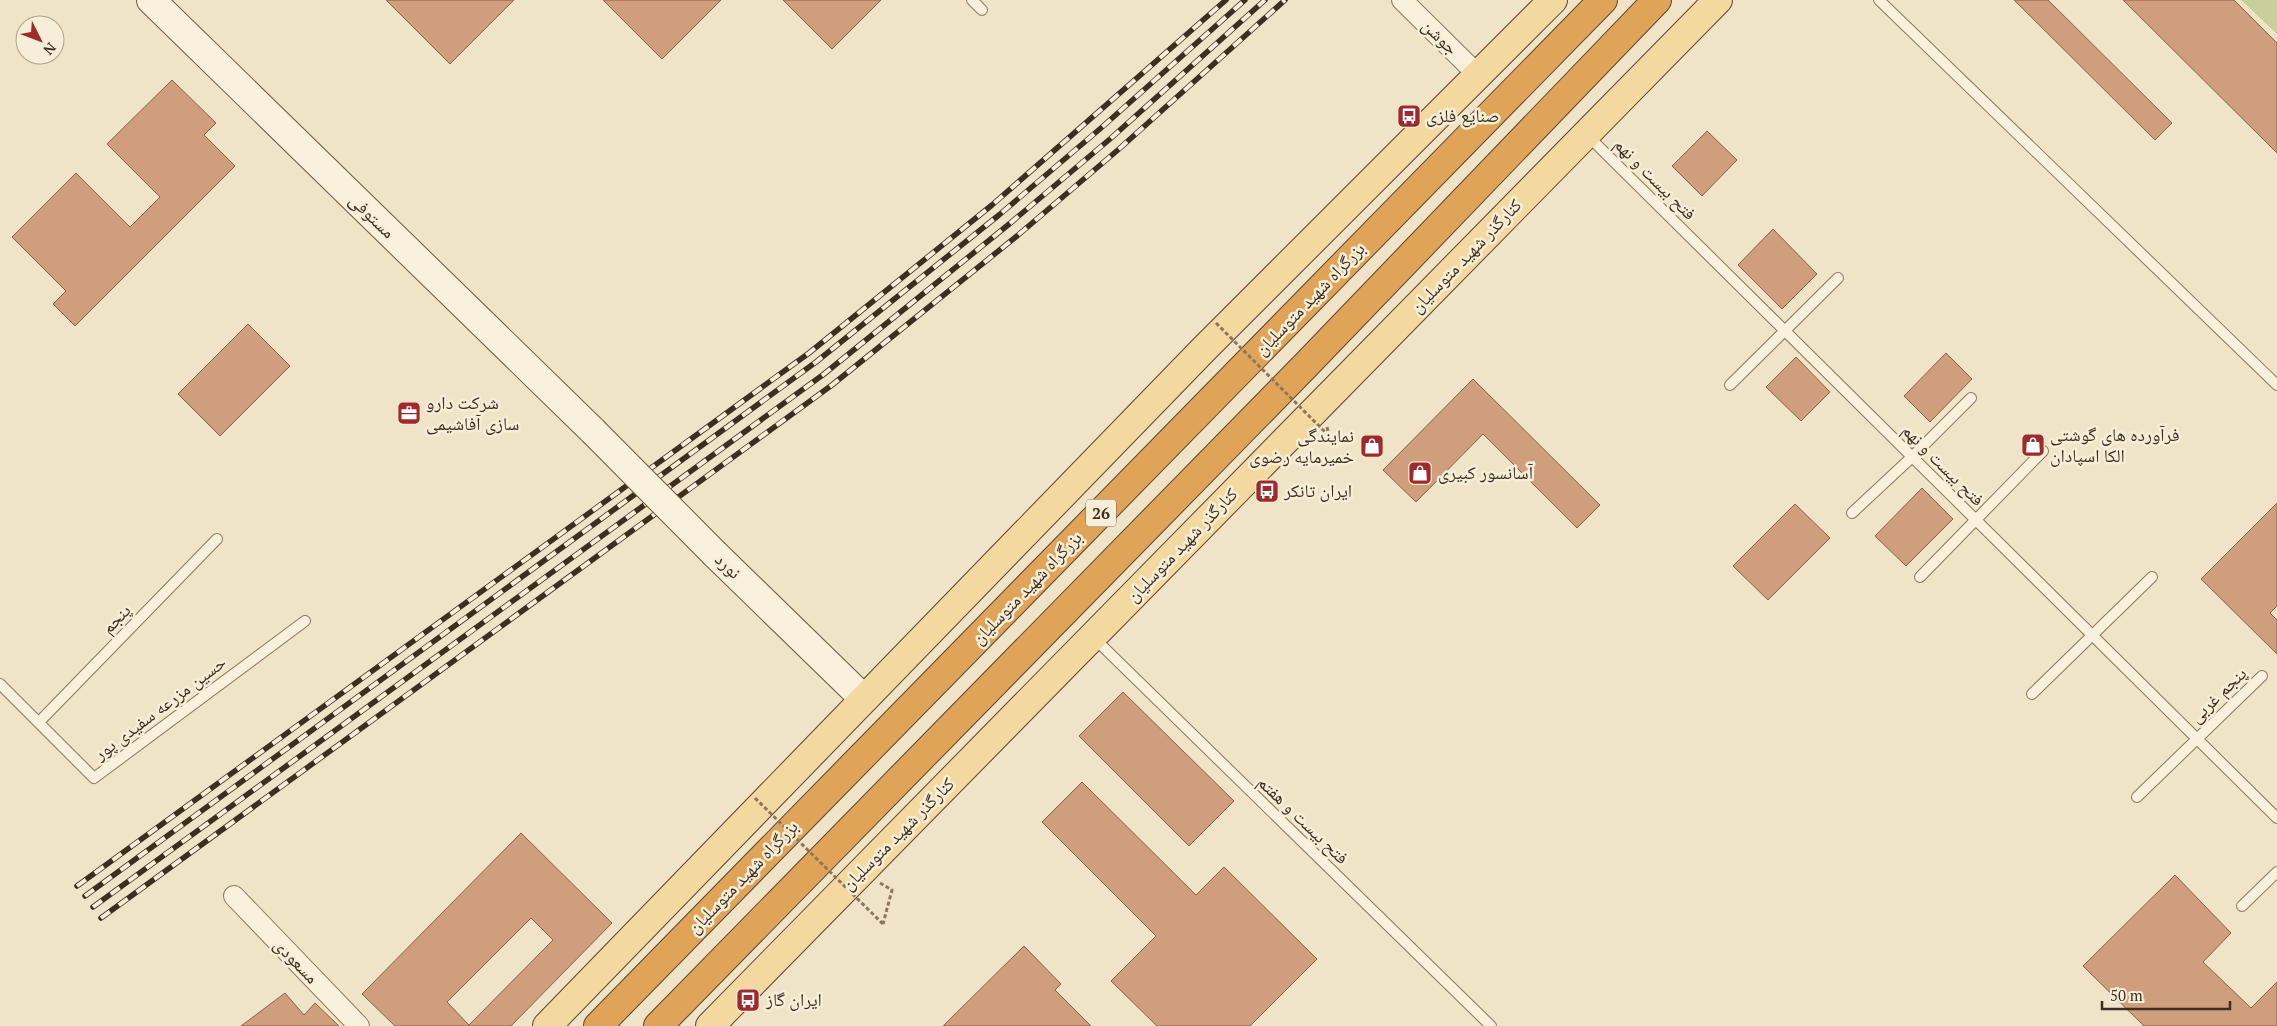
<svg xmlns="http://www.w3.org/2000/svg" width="2277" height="1026" font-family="'PT Serif','Noto Naskh Arabic',serif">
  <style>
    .grass { fill: #c9cf9b }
    .building { fill: #cf9f7d; stroke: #8d5f41; fill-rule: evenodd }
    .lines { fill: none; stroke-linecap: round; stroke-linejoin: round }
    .lane-casing { stroke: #8d765c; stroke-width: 12 }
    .street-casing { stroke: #8d765c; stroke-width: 22 }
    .secondary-casing { stroke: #6f573f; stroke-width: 30 }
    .primary-casing { stroke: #5b4430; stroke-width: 30 }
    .highway-casing { stroke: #5b4430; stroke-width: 30 }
    .path { stroke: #8d765c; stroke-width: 3; stroke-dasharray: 4 2.5; stroke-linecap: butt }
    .lane { stroke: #faf1dc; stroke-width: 10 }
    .street { stroke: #faf1dc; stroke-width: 20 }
    .secondary { stroke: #faf1dc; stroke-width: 28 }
    .primary { stroke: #f3d9a0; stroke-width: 28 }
    .highway { stroke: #e0a458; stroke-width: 28 }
    .rail-casing { stroke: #3d2e20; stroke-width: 5.5 }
    .rail { stroke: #f7eed8; stroke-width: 4; stroke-dasharray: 11; stroke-linecap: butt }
    .secondary-bridge-casing { stroke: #6f573f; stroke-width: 30; stroke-linecap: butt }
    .path-bridge { stroke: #8d765c; stroke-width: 3; stroke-dasharray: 4 2.5; stroke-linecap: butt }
    .secondary-bridge { stroke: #faf1dc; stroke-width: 28 }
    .labels { text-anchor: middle; stroke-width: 5; stroke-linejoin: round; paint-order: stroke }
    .shield { fill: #f7eed8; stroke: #756857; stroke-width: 1 }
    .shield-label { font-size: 16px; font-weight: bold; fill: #3d2e20 }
    .street-label { font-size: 18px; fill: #3d2e20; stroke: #f7eed8 }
    .poi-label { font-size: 18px; fill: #3d2e20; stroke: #f7eed8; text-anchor: start }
  </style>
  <rect width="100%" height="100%" fill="#f0e4c8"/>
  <path class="grass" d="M2241,0H2277V34Z"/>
  <path class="building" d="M386,0H514L450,64Z
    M603,0H721L662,59Z
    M783,0H881L832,49Z
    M2014,0H2048L2172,123L2155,140Z
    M2123,0H2234L2277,43V153Z
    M172,80L216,123L204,135L235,166L75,326L53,304L66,291L12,237L76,173L130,227L160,197L107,144Z
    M1707,131L1737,160L1702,196L1672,166Z
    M1773,229L1817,274L1782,309L1738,265Z
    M248,324L290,366L220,436L178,394Z
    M1946,353L1972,379L1930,422L1904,396Z
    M1796,357L1830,392L1801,421L1766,387Z
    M1473,379L1600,505L1577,528L1483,434L1416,502L1383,470Z
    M1922,488L1953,519L1906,566L1875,536Z
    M2277,503V606L2270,613L2277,620V654L2201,579Z
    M1795,504L1830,538L1768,600L1733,566Z
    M1123,692L1234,801L1189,846L1079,736Z
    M1082,782L1196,895L1224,867L1317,959L1250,1026H1157L1111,981L1156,936L1042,822Z
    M521,833L612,923L511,1026H395L362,994ZM531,918L553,940L469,1025L447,1002Z
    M2175,875L2231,933L2203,962L2251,1008L2277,982V1026H2144L2083,966Z
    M1024,946L1061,984L1055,990L1091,1026H943Z
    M285,993L304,1015L315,1003L339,1026H241Z"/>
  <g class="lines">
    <g class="lane-casing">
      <path id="lane" d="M972,0L982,10
        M1879,0L2277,385
        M1587,135L2277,818
        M1730,385L1838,278
        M1852,513L1912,457L1971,398
        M1920,577L2043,451
        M1093,637L1491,1026
        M0,684L94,778L305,621
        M2032,694L2152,577
        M39,722L217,539
        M2137,797L2262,676
        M2242,906L2277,872"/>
    </g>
    <g class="street-casing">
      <path id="street" d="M1402,0L1478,75
        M234,896L359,1026"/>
    </g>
    <g class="secondary-casing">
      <path id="secondary" d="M151,0L593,431
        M715,554L864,699"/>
    </g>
    <g class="primary-casing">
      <path id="primary" d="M547,1026L1204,349L1553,0
        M710,1026L1718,0"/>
    </g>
    <g class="highway-casing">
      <path id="highway" d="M598,1026L1603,0
        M658,1026L1305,366L1657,0"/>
    </g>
    <path class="path" d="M1327,427L1329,436
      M880,883L892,890L883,924"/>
    <use href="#lane" class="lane"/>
    <use href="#street" class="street"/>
    <use href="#secondary" class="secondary"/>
    <use href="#primary" class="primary"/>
    <use href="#highway" class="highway"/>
    <g class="rail-casing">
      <path id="rail" d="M77,886L809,353L992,205L1226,0
        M85,896L816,362L999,215L1101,128L1245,0
        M93,907L824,374L1008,225L1110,139L1265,0
        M101,918L832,385L1017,236L1119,149L1285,0"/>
    </g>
    <use href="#rail" class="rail"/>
    <g class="secondary-bridge-casing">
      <path id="secondary-bridge" d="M593,431L715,554"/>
    </g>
    <path class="path-bridge" d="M1216,323L1329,436
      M755,798L883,924"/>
    <use href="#secondary-bridge" class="secondary-bridge"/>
  </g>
  <defs>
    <g id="bus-square" transform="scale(1.25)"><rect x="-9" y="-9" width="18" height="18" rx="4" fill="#9e2a2b" stroke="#f7eed8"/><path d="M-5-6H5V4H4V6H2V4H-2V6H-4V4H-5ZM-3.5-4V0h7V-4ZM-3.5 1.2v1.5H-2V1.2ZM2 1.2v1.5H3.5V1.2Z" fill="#fff"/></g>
    <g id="office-square" transform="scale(1.25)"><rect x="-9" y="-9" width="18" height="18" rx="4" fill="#9e2a2b" stroke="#f7eed8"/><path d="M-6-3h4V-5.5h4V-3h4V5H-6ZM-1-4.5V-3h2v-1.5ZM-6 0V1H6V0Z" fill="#fff"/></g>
    <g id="shop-square" transform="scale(1.25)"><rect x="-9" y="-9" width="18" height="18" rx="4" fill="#9e2a2b" stroke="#f7eed8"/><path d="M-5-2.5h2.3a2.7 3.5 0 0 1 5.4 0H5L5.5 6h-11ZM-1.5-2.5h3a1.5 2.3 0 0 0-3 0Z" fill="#fff"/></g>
  </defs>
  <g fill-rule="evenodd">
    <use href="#bus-square" x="1409" y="116"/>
    <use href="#office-square" x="409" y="413"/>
    <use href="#shop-square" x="2033" y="445"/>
    <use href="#shop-square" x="1372" y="446"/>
    <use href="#shop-square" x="1420" y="473"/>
    <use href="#bus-square" x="1267" y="491"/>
    <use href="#bus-square" x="748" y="1000"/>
  </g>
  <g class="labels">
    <rect class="shield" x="1086" y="499.5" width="30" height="27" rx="4"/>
    <g class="shield-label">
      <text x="1101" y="519">26</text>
    </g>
    <g class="street-label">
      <text transform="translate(1440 37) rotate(44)" y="6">جوشن</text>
      <text transform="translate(1655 179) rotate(45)" y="6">فتح بیست و نهم</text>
      <text transform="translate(372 216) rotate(44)" y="6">مستوفی</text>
      <text transform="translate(1466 256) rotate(-46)" y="6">کنارگذر شهید متوسلیان</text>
      <text transform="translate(1310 299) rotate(-46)" y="6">بزرگراه شهید متوسلیان</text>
      <text transform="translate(1943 465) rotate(45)" y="6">فتح بیست و نهم</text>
      <text transform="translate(1182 545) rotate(-46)" y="6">کنارگذر شهید متوسلیان</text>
      <text transform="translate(728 566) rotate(44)" y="6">نورد</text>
      <text transform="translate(1027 588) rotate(-46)" y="6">بزرگراه شهید متوسلیان</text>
      <text transform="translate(116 619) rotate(-46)" y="6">پنجم</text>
      <text transform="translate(2218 695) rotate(-44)" y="6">پنجم غربی</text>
      <text transform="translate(160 708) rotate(-37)" y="6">حسین مزرعه سفیدی پور</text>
      <text transform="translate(1303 820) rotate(44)" y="6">فتح بیست و هفتم</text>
      <text transform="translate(898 834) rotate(-45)" y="6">کنارگذر شهید متوسلیان</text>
      <text transform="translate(743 877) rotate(-46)" y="6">بزرگراه شهید متوسلیان</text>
      <text transform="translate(296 961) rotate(46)" y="6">مسعودی</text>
    </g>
    <g class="poi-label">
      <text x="1426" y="122">صنایع فلزی</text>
      <text x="426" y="409">شرکت دارو<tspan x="426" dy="21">سازی آفاشیمی</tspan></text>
      <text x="2050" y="441">فرآورده های گوشتی<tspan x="2050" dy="21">الکا اسپادان</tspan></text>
      <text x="1354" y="442" text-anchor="end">نمایندگی<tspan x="1354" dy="21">خمیرمایه رضوی</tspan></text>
      <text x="1438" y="479">آسانسور کبیری</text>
      <text x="1284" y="497">ایران تانکر</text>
      <text x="766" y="1006">ایران گاز</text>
    </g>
  </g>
  <g transform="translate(40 40) rotate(132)"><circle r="24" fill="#f7eed8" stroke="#ada18e"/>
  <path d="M0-4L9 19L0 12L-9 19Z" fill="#9e2a2b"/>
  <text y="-8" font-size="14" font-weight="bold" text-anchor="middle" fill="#3d2e20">N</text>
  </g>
  <path d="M2102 1001v8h128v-8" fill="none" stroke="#3d2e20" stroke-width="2.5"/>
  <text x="2110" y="1001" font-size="15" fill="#3d2e20" stroke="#f7eed8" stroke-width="4" paint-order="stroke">50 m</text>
</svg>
